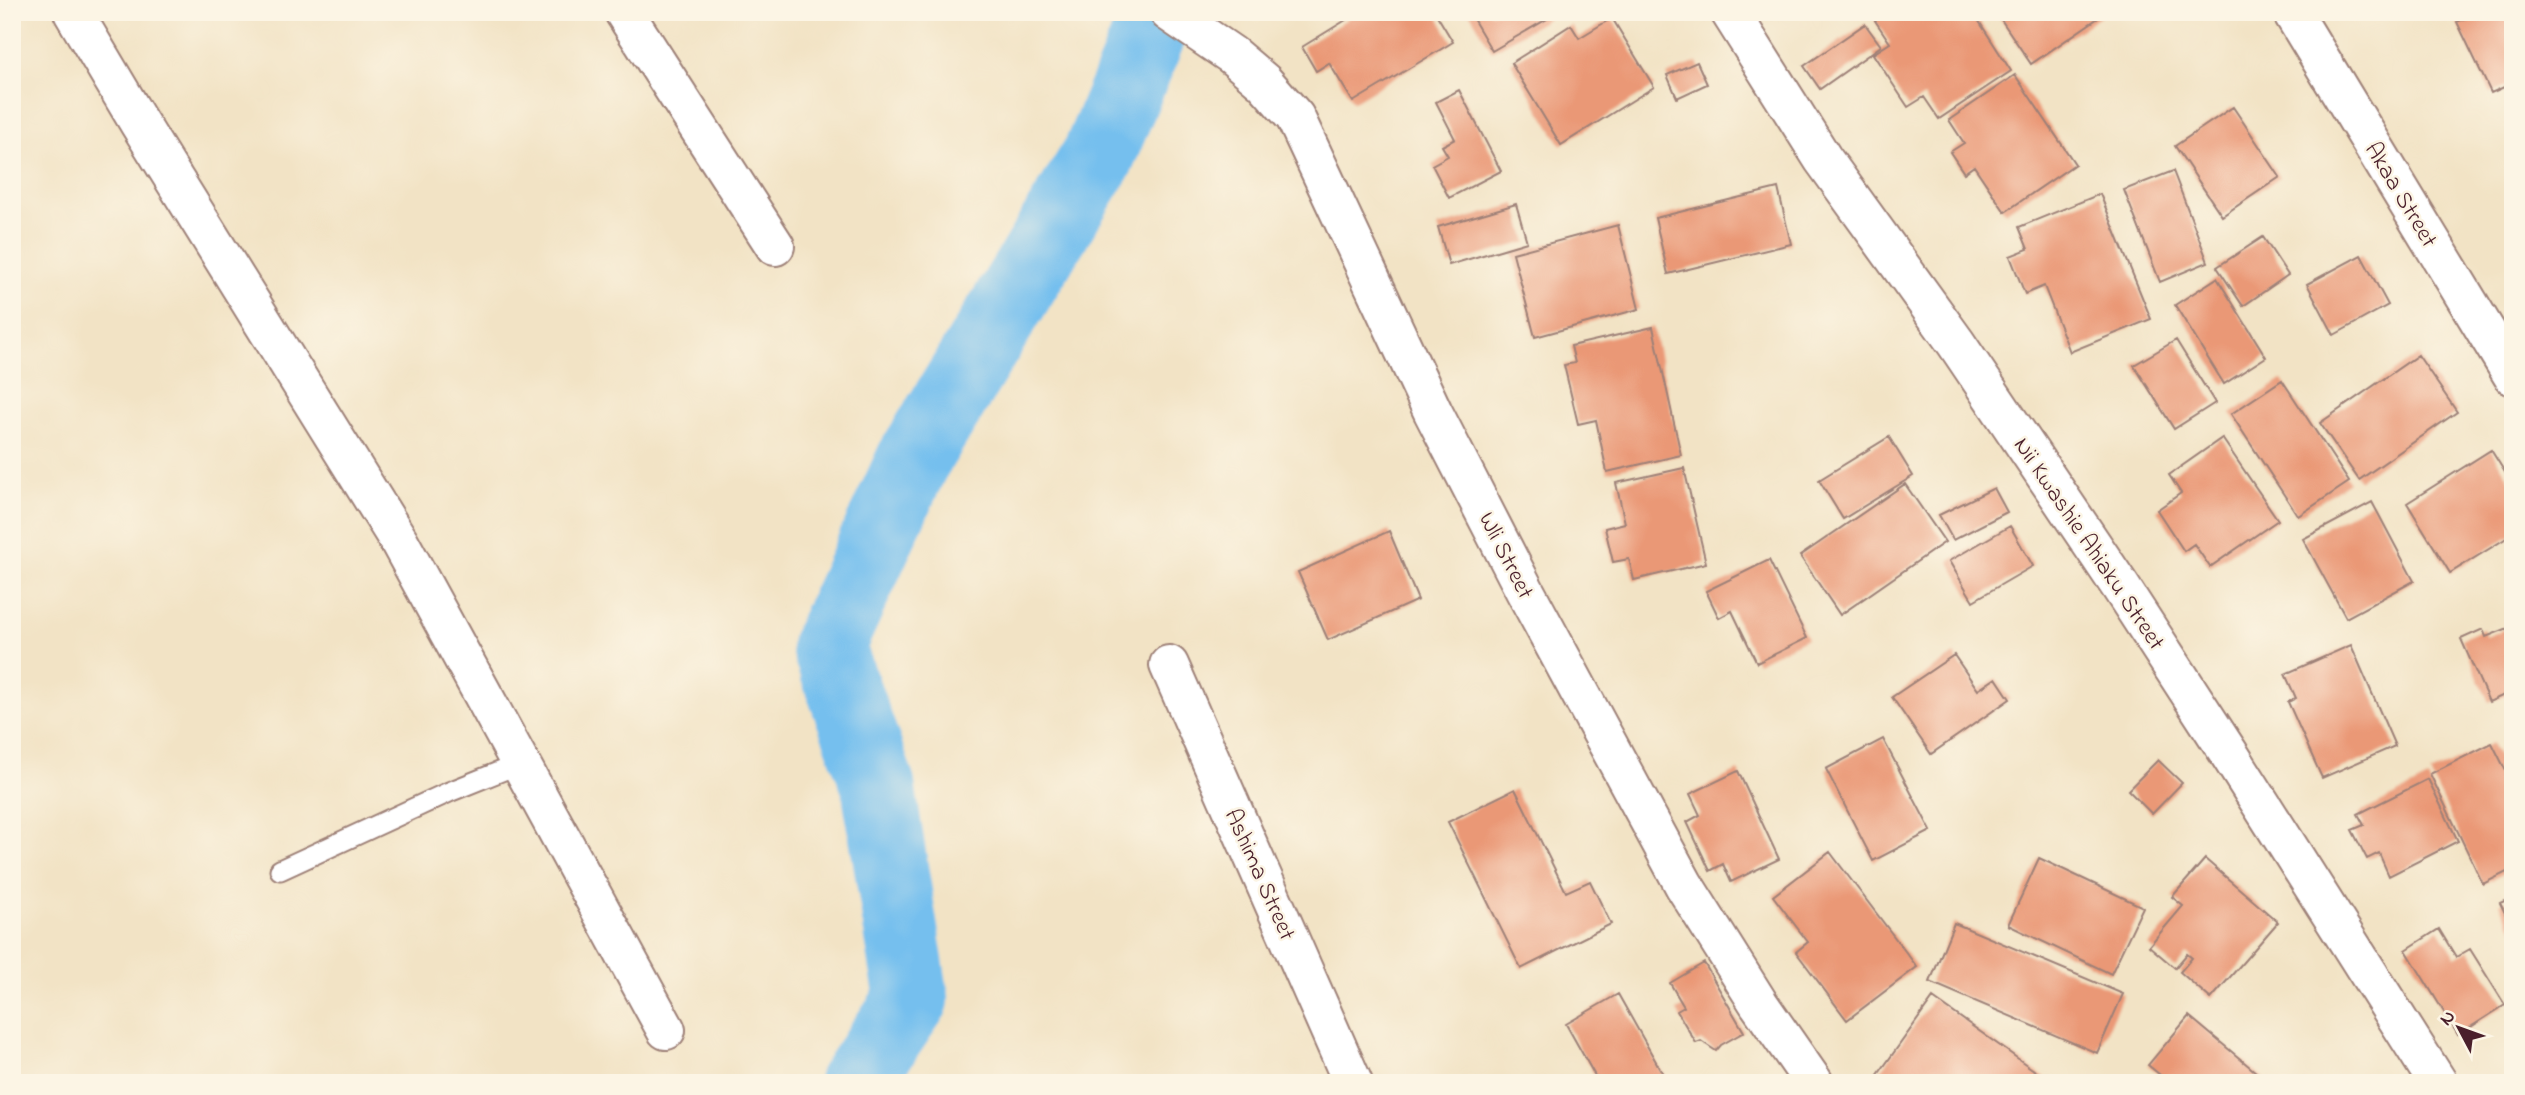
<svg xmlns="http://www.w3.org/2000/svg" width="2525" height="1095" font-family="'Indie Flower',sans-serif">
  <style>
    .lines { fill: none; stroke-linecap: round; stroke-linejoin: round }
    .river { stroke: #75bfee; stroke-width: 74 }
    .building { fill: #ea9876 }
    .lane-casing { stroke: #9e8178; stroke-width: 23 }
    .street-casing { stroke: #9e8178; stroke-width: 42 }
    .lane { stroke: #fff; stroke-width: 19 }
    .street { stroke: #fff; stroke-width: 38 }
    .labels { text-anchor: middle; stroke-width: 5; stroke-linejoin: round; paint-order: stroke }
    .street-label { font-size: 24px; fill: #4a1f2b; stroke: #fcf5e5 }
  </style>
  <rect width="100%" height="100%" fill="#fcf5e5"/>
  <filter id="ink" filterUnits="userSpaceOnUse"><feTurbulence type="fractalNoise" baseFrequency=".0143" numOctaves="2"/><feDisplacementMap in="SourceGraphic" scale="14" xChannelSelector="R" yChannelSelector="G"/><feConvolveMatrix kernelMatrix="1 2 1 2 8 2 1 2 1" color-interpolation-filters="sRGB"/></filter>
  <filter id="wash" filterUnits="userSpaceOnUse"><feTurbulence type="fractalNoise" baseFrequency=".00686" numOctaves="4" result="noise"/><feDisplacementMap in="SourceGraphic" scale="28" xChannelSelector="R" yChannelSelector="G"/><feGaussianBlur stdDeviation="1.57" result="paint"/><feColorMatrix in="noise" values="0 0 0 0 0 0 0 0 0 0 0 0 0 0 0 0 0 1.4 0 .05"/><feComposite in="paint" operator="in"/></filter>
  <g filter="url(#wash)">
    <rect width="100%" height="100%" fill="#f2e3c5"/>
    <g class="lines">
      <path class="river" d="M855,1083L912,999L878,785L828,646L912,462L1099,155L1158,12"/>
    </g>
    <g id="blocks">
      <path class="building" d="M1359,12H1435L1453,42L1353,102L1329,63L1316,71L1302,47Z
        M1469,12H1559L1492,51Z
        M1883,12H1973L2011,71L1939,119L1924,97L1908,107L1873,54L1890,43L1874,19Z
        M1996,12H2098L2101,16L2031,64Z
        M2478,12H2513V83L2491,93L2457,22Z
        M1612,18L1654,87L1561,145L1511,63L1571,25L1579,38Z
        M1865,24L1881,46L1820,89L1804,66Z
        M1697,62L1707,84L1677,98L1667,75Z
        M2015,75L2075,164L2005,212L1974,166L1964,173L1950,152L1964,143L1949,120Z
        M1459,90L1501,171L1449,198L1432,165L1448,156L1442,146L1455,139L1436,102Z
        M2233,107L2280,177L2222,216L2175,146Z
        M2173,171L2208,262L2160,282L2124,190Z
        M1778,188L1791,244L1668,274L1655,218Z
        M2100,194L2151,319L2070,352L2044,286L2025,294L2010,256L2028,249L2019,227Z
        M1516,204L1527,242L1449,265L1438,227Z
        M1618,225L1639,309L1535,337L1513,253Z
        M2263,237L2288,275L2243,306L2217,267Z
        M2361,255L2388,305L2334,335L2307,284Z
        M2217,278L2266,357L2224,384L2175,305Z
        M1653,327L1681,455L1607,472L1596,420L1578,424L1564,365L1575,363L1571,346Z
        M2176,340L2215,403L2174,429L2134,365Z
        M2418,355L2457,412L2359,480L2320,423Z
        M2282,380L2349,482L2298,516L2231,414Z
        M1889,437L1913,476L1843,519L1819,480Z
        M2222,438L2278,520L2210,567L2194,544L2184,551L2157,510L2181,493L2169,475Z
        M2491,450L2513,485V534L2450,573L2407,503Z
        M1684,468L1706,563L1634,580L1629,559L1613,562L1605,528L1625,523L1616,483Z
        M1905,484L1945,542L1840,615L1800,556Z
        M1994,488L2007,512L1953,540L1939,515Z
        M2372,502L2414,581L2346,618L2303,539Z
        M2010,526L2033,566L1973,601L1949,561Z
        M1389,531L1418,600L1328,640L1298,572Z
        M1769,560L1807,638L1757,663L1732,611L1719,618L1706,591Z
        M2513,626V691L2489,702L2461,639L2483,629L2486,637Z
        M2351,645L2395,746L2322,778L2288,702L2296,698L2285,674Z
        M1954,655L1978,690L1996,678L2010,699L1931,754L1892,697Z
        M1883,739L1931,831L1873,861L1826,769Z
        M2492,743L2513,785V869L2483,884L2430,774Z
        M2158,760L2182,783L2152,814L2128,790Z
        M1738,771L1779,859L1731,882L1723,864L1710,871L1687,822L1700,815L1690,794Z
        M2428,779L2458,841L2389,876L2379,853L2367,859L2352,830L2364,825L2358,814Z
        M1515,789L1566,892L1590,881L1611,924L1521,969L1448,822Z
        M1830,852L1917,967L1847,1020L1796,952L1808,942L1773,896Z
        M2039,858L2143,907L2111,974L2008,925Z
        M2205,859L2278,922L2211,999L2180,972L2192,958L2187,954L2175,968L2149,946L2183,906L2172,897Z
        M2513,897V929L2500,903Z
        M1954,923L2123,994L2097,1053L1930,982Z
        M2439,929L2456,957L2470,949L2505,1005L2458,1035L2406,950Z
        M1704,963L1744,1032L1721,1045L1716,1051L1701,1041L1696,1043L1677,1011L1684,1007L1670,983Z
        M1618,994L1668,1083H1599L1566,1024Z
        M1933,998L2052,1083H1872Z
        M2189,1016L2269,1083H2170L2148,1065Z"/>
    </g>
  </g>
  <g filter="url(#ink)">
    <use href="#blocks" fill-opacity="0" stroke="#9e8178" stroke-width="2"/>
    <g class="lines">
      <g class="lane-casing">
        <path id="lane" d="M280,870L449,792L521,763"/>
      </g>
      <g class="street-casing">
        <path id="street" d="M73,12L139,123L399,541L666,1030
          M624,12L775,246
          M1169,12L1232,55L1264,82L1295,117L1433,412L1525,591L1684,885L1759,1004L1814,1083
          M1730,12L1823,159L1956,343L2120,586L2228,752L2438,1083
          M2292,12L2513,376
          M1169,665L1353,1083"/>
      </g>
      <use href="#lane" class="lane"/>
      <use href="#street" class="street"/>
    </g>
  </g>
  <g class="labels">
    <g class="street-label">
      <text transform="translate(2402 194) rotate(59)" y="8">Akaa Street</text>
      <text transform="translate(2090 543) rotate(56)" y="8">Nii Kwashie Ahiaku Street</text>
      <text transform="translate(1507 555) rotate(63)" y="8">Wli Street</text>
      <text transform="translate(1261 874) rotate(66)" y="8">Ashima Street</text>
    </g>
  </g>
  <rect width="2525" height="1095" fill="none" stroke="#fcf5e5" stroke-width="42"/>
  <g transform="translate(2459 1028) rotate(311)" stroke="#fcf5e5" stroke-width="5" paint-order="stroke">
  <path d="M0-5L12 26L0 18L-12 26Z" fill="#4a1f2b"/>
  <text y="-10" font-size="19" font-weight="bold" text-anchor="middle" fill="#4a1f2b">N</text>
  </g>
</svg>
